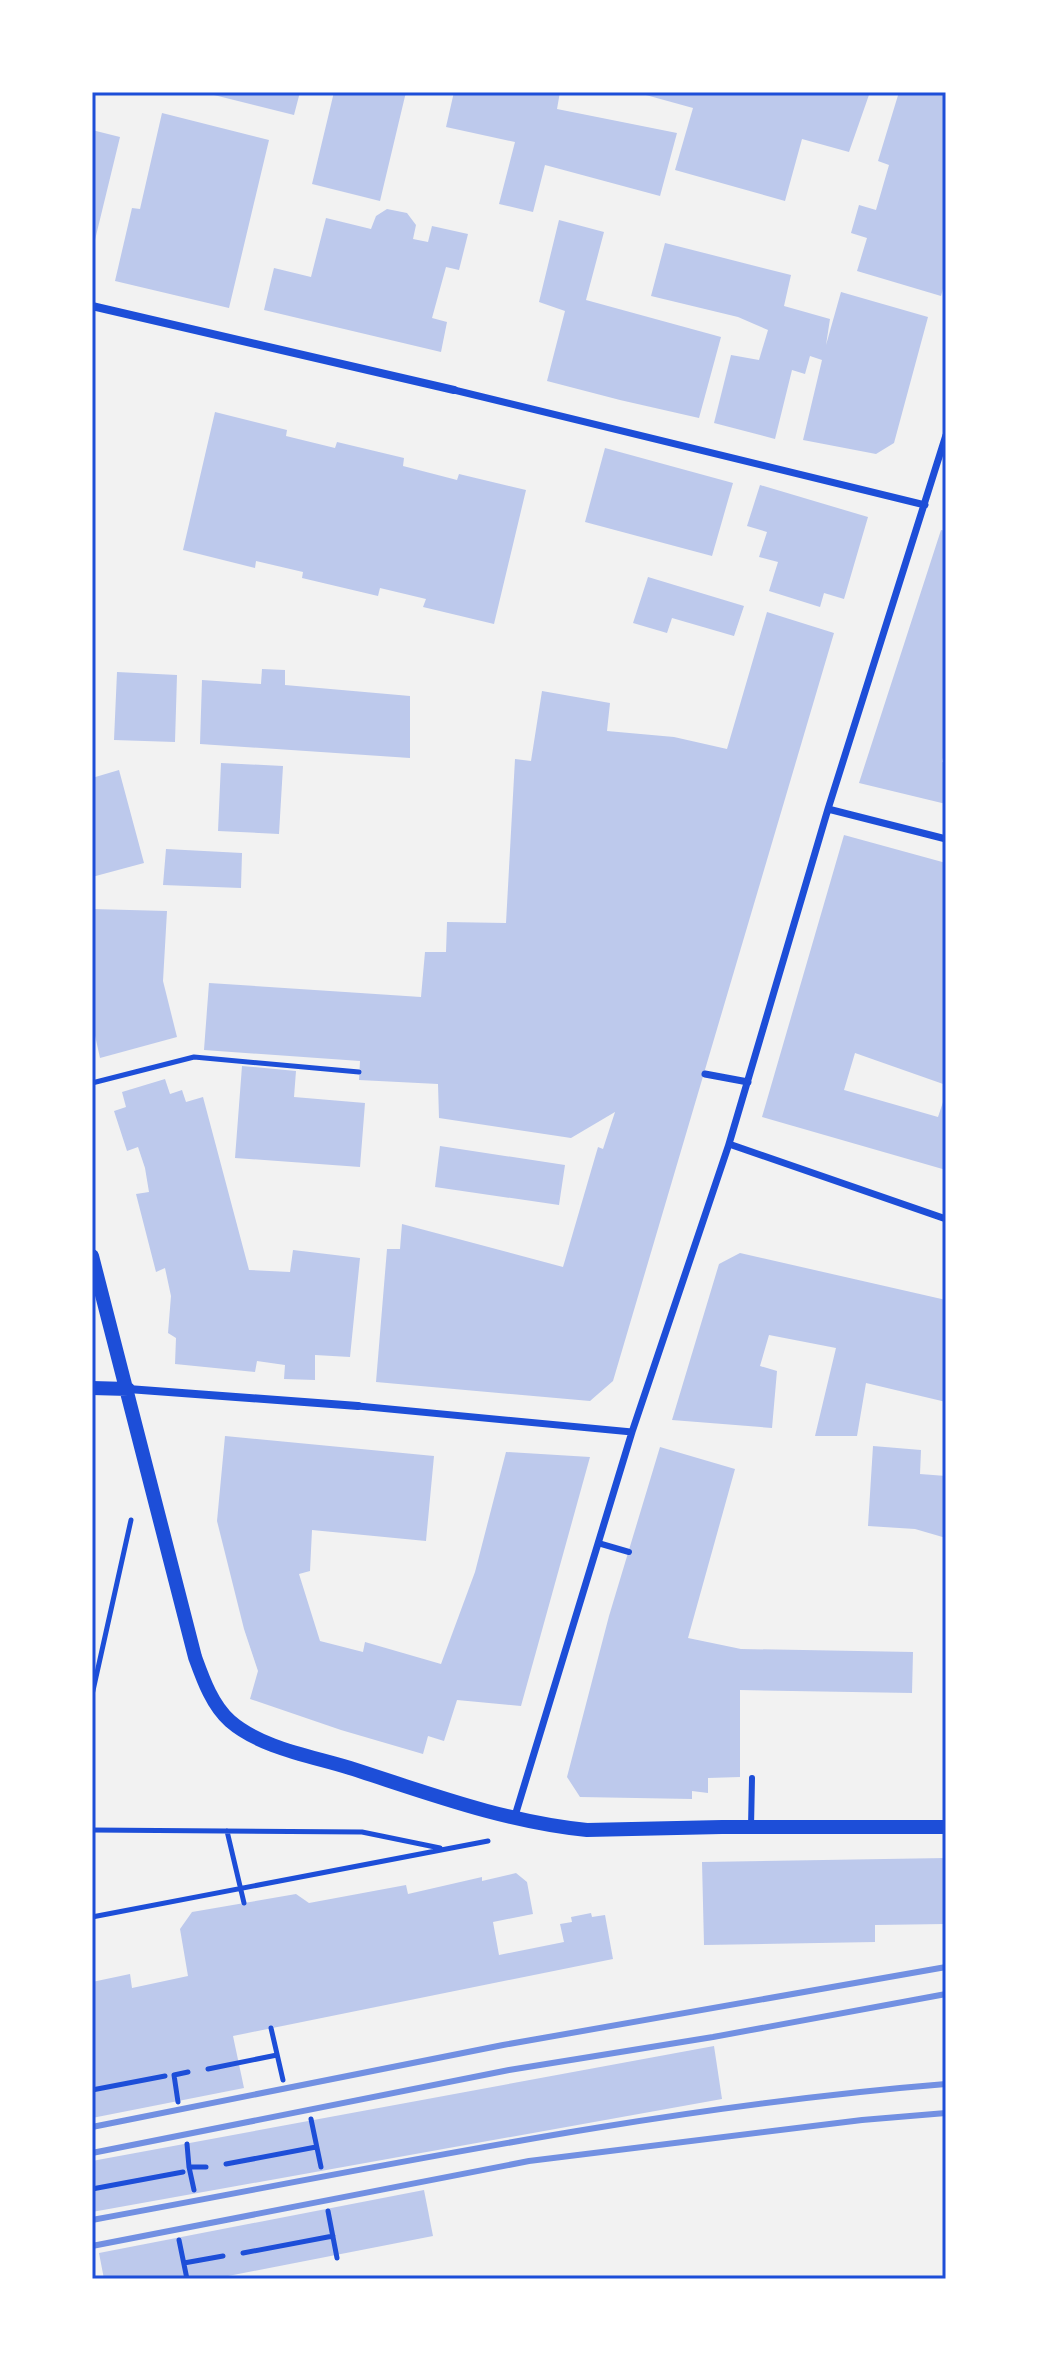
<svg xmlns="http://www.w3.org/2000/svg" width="1038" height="2371" font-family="'Varela Round',sans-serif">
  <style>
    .building { fill: #bdc9ec }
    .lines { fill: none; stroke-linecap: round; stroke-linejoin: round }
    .path { stroke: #1d4ed8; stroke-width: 5 }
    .service { stroke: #1d4ed8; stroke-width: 6 }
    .pedestrian { stroke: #1d4ed8; stroke-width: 7 }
    .minor { stroke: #1d4ed8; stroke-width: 8 }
    .tertiary { stroke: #1d4ed8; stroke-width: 14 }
    .rail { stroke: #7290e2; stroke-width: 6 }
    .neatline { fill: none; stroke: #1d4ed8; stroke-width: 3 }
  </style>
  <rect width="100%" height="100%" fill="#f2f2f2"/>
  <path class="building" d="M202,92H300L294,115Z
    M334,92H406L380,201L312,184Z
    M454,92H560L557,109L677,133L660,196L545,165L533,212L499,204L515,142L446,127Z
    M635,92H870L849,152L802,139L785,201L675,170L693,108Z
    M899,92H946V278L941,296L857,271L867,238L851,233L859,205L876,210L889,165L878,161Z
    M162,113L269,140L229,308L115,281L132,208L140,209Z
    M92,130L120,137L93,248H92Z
    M387,209L407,213L416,225L413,239L428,242L432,226L468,234L459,270L446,267L432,318L447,322L441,352L264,310L274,268L311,277L326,218L371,229L376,216Z
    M559,220L604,232L586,300L721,337L699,418L620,400L547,381L565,311L539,302Z
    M665,243L791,275L784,306L830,319L826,345L841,292L928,317L894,443L876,454L803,440L822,360L810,356L805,374L792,370L775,439L714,423L731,355L759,360L768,330L738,317L651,296Z
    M215,412L287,430L286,436L335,448L337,442L404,458L403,466L457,480L459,474L526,490L494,624L423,607L426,599L380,588L378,596L302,578L303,572L256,561L255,568L183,550Z
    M605,448L733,483L712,556L585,522Z
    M760,485L868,517L844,599L824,593L820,607L769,591L778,562L759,557L767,532L747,526Z
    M941,530L946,531V745L942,762L946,763V804L859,783Z
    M648,577L744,606L734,636L672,618L667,633L633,623Z
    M767,612L834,633L613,1381L590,1401L376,1382L387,1249H400L402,1224L563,1267L598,1147L603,1149L615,1112L571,1138L439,1118L438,1084L359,1080L360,1061L204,1050L209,983L421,997L425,952H446L447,922L506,923L515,759L531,761L542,691L610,703L607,731L674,737L727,749Z
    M262,669L285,670V685L410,696V758L200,744L202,680L261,684Z
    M117,672L177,675L175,742L114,740Z
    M221,763L283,766L279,834L218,831Z
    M119,770L144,863L92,877V778Z
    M844,835L946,863V1085L855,1053L844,1090L938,1117L946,1093V1170L762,1117Z
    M166,849L242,853L241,888L163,885Z
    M92,909L167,911L163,981L177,1037L100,1058L92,1022Z
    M242,1066L296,1071L294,1097L365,1103L360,1167L235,1158Z
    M165,1079L170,1094L182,1090L186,1102L203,1097L249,1270L290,1272L293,1250L360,1258L350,1357L315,1355V1380L284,1379L285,1365L257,1361L255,1372L175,1364L176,1338L168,1333L171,1296L165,1268L156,1272L136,1194L149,1192L145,1168L138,1147L127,1151L114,1111L126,1107L122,1092Z
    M440,1146L565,1165L559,1205L435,1187Z
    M740,1253L946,1300V1402L866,1383L857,1436H815L836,1348L769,1335L760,1366L777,1371L772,1428L672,1420L719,1264Z
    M225,1436L434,1456L426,1541L312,1530L310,1571L299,1574L320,1641L363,1652L365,1642L441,1664L475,1572L506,1452L590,1457L521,1706L457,1700L444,1741L428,1736L423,1754L341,1730L250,1699L258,1671L244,1629L217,1521Z
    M873,1446L921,1450L920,1474L946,1476V1538L915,1529L868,1526Z
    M660,1447L735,1469L688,1638L741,1649L913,1652L912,1693L740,1690V1777L708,1778V1793L692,1791V1799L580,1797L567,1777L609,1616Z
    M946,1858V1924L875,1925V1942L704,1945L702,1862Z
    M516,1873L527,1882L533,1914L493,1922L499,1955L564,1942L560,1924L572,1922L571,1917L591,1913L592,1917L605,1915L613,1959L233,2036L244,2088L92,2118V1982L130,1974L132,1988L188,1976L180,1929L192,1912L296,1894L309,1903L406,1885L408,1894L482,1877V1881Z
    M714,2046L722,2099L92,2212V2161Z
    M424,2190L433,2236L213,2279H104L99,2253Z"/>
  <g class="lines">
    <path class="path" d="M92,1083L194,1057L359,1072
      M92,1695L131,1520
      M92,1830L362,1832L440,1848
      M227,1831L244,1903
      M92,1917L488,1841
      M271,2028L283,2080
      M208,2069L277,2055
      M92,2090L165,2076
      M178,2102L174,2075L188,2072
      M311,2119L321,2167
      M187,2144L189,2167H206
      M226,2164L316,2147
      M189,2167L194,2190
      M92,2189L183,2172
      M328,2211L337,2258
      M179,2240L187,2279
      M243,2253L333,2236
      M184,2263L223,2256"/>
    <path class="service" d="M598,1543L629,1552
      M751,1827L752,1778"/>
    <path class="pedestrian" d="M454,390L925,505
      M828,809L946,839
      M705,1074L748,1082
      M729,1144L946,1219
      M358,1406L632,1432
      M514,1819L632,1432L729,1144L828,809L946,435"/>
    <path class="minor" d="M92,306L454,390
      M128,1389L358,1406"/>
    <path class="tertiary" d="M92,1256L195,1657C203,1679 212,1705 230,1721C261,1748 311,1756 350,1768C428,1793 505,1822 587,1830L722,1827H946
      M92,1388L128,1389"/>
    <path class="rail" d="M92,2127L503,2045L946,1967
      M92,2153L509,2070L713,2037L946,1994
      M92,2220C376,2168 658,2107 946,2084
      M92,2246L529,2161L862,2120L946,2113"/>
  </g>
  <rect width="1038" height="2371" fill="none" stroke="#ffffff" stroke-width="188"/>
  <rect x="94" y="94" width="850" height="2183" class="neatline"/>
</svg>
